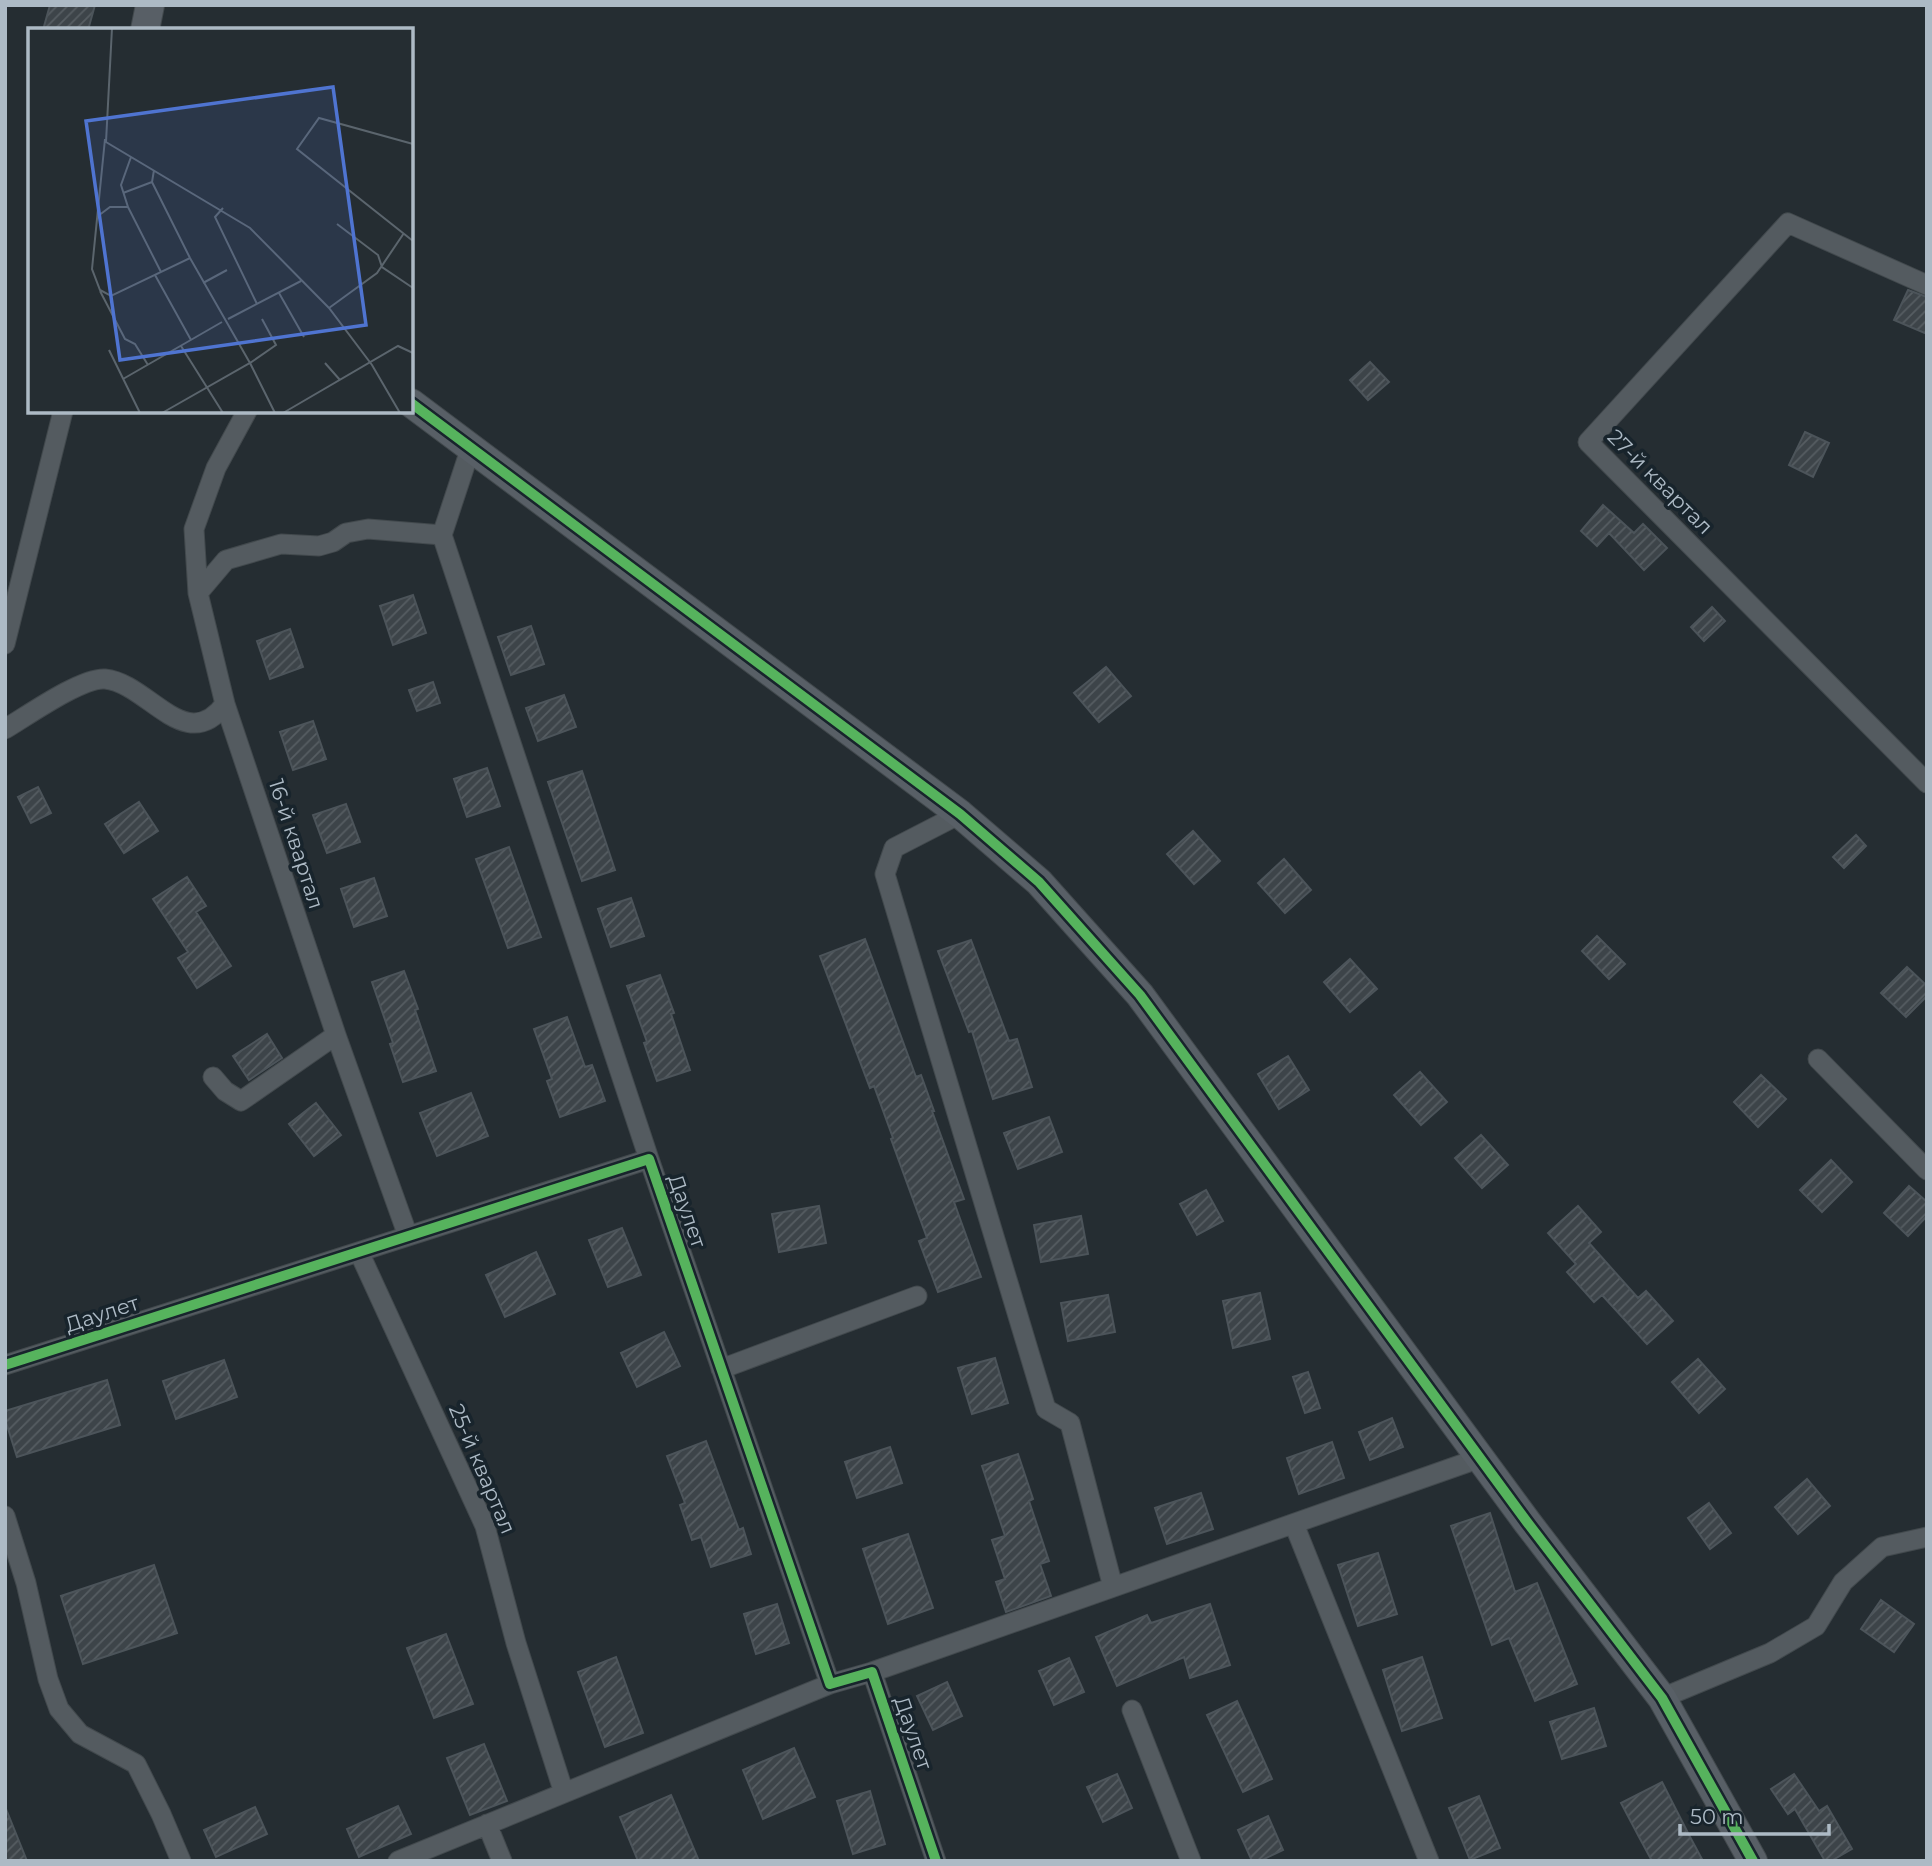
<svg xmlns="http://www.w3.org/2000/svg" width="1932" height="1866" font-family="Montserrat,sans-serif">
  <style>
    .building { fill: url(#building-hatch); stroke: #4c545a; stroke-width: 2 }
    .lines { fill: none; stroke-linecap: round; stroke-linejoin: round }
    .street-casing { stroke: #42494d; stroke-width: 21 }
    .secondary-casing { stroke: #42494d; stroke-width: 30 }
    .street { stroke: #545b60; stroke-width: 19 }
    .secondary { stroke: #585f66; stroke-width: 28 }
    .cycleway-casing { stroke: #18242c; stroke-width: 15 }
    .cycleway { stroke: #56b35d; stroke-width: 10 }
    .labels { text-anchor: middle; stroke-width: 7; stroke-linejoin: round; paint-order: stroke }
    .street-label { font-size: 21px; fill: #adbac5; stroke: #18242c }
    .inset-road { fill: none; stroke: #5b656d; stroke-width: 2 }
    .view { fill: #4f74d1; fill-opacity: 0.15; stroke: #4f74d1; stroke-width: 3.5 }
    .inset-edge { fill: none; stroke: #adbac5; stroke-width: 3.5 }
  </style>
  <defs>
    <pattern id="building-hatch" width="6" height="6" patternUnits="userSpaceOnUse" patternTransform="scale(1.75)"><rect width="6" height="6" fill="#3d4449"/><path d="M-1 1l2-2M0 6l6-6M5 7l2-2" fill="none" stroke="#565d62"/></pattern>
  </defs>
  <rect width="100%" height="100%" fill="#252d32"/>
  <path class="building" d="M50,5H95L88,30H43Z
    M1908,290L1927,297V334L1894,320Z
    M1370,362L1389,382L1368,400L1350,380Z
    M1805,432L1829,443L1813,477L1789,465Z
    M1603,505L1634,533L1643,524L1667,548L1644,570L1609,533L1597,546L1581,531Z
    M413,595L426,633L393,645L380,606Z
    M1712,607L1725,621L1704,641L1691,627Z
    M531,626L544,664L511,675L498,637Z
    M290,629L303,667L270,679L257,641Z
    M1106,667L1131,696L1099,722L1074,693Z
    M433,682L440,703L417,711L409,690Z
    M564,695L576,727L538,741L526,708Z
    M313,721L326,759L293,770L280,732Z
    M487,768L500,806L467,817L454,779Z
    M582,771L615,870L582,881L548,782Z
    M38,787L51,813L31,823L18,797Z
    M139,802L158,831L124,853L105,824Z
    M346,804L360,842L327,853L313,815Z
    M1193,831L1220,861L1194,884L1167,854Z
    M1856,835L1866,846L1844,868L1833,857Z
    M509,847L541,937L508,948L476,859Z
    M1284,859L1311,890L1285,913L1258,883Z
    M187,877L206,906L196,912L231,966L197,988L178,958L188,952L153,899Z
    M374,878L387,916L354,927L341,889Z
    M631,898L644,936L611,947L598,909Z
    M1597,936L1625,964L1609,979L1582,951Z
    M865,939L916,1077L921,1075L934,1111H932L964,1199L954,1202L981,1277L938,1292L919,1241L927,1238L891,1139L893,1138L874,1086L870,1088L820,956Z
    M971,940L1009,1041L1017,1039L1032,1087L993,1099L972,1031L969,1032L938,951Z
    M1350,959L1377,989L1350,1012L1324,982Z
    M1907,967L1927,986V996L1906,1017L1881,993Z
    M404,971L418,1009L415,1010L436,1071L403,1082L390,1044L393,1043L372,982Z
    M660,975L674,1013L671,1014L690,1070L657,1081L644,1043L647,1042L627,986Z
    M567,1017L585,1067L592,1065L605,1101L560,1117L547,1081L552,1079L534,1029Z
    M267,1034L282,1058L249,1080L233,1056Z
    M1288,1056L1309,1090L1279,1109L1258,1074Z
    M1420,1072L1447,1102L1421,1125L1394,1095Z
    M1761,1075L1786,1099L1758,1127L1734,1102Z
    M471,1093L488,1136L437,1156L420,1113Z
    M316,1103L341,1135L314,1156L289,1124Z
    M1049,1117L1062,1152L1018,1169L1004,1133Z
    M1481,1135L1508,1165L1482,1188L1455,1158Z
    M1831,1160L1852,1182L1822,1212L1800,1190Z
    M1909,1186L1927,1202V1216L1908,1236L1884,1213Z
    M1206,1190L1223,1221L1197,1235L1180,1204Z
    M819,1206L826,1243L779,1252L772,1214Z
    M1578,1206L1601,1232L1589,1243L1638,1298L1646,1291L1673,1321L1647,1344L1602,1295L1594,1302L1567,1272L1576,1264L1548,1233Z
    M1081,1216L1088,1254L1041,1262L1034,1225Z
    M622,1228L641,1275L608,1287L589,1240Z
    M536,1252L555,1294L505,1317L486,1275Z
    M1260,1293L1270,1339L1233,1348L1223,1301Z
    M1108,1295L1115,1332L1068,1341L1061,1303Z
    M664,1332L680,1366L637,1387L621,1353Z
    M995,1358L1008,1403L972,1414L958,1368Z
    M1698,1359L1725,1389L1699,1413L1672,1382Z
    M224,1360L237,1397L176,1419L163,1381Z
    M1308,1372L1320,1408L1305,1413L1293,1377Z
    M107,1380L120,1425L17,1457L5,1419V1411Z
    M1392,1418L1403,1447L1370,1460L1359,1432Z
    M706,1441L739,1530L743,1528L751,1554L711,1567L701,1537L692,1540L680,1505L685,1503L667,1456Z
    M1332,1442L1344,1478L1299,1494L1287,1458Z
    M890,1447L902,1483L857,1498L845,1462Z
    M1018,1454L1033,1499L1029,1501L1049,1561L1040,1564L1051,1596L1006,1612L996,1582L1005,1579L992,1540L1005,1536L982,1466Z
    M1807,1479L1830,1506L1798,1534L1775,1507Z
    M1201,1493L1213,1529L1167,1544L1155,1508Z
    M1709,1503L1731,1533L1710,1549L1688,1518Z
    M1490,1513L1515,1592L1537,1583L1577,1684L1535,1701L1509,1638L1492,1645L1451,1526Z
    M908,1534L933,1608L888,1624L863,1549Z
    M1378,1553L1397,1614L1358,1626L1338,1565Z
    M154,1565L177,1633L83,1664L61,1596Z
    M1881,1600L1914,1624L1894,1652L1861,1629Z
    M777,1604L789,1643L756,1654L744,1614Z
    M1210,1604L1230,1665L1190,1678L1184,1657L1117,1686L1096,1637L1147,1615L1151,1623Z
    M446,1634L473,1704L434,1718L407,1648Z
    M616,1657L643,1733L605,1747L578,1672Z
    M1422,1657L1442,1718L1402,1731L1383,1670Z
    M1069,1658L1084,1692L1054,1705L1039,1671Z
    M947,1682L962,1716L933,1730L917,1696Z
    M1237,1701L1272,1779L1243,1792L1207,1715Z
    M1594,1708L1606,1746L1562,1759L1550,1722Z
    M484,1744L507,1801L470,1815L447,1758Z
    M794,1748L815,1797L763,1819L743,1770Z
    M1117,1774L1132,1808L1103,1822L1087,1787Z
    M1794,1774L1819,1811L1827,1806L1852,1849L1831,1861H1825L1795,1809L1788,1814L1771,1789Z
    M1662,1782L1689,1835L1703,1861H1652L1639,1837L1621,1803Z
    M870,1791L885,1844L853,1854L837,1801Z
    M671,1795L699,1861H638L620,1817Z
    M1479,1796L1500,1848L1470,1860L1449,1808Z
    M398,1806L411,1834L359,1857L347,1829Z
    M255,1807L267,1834L216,1857L204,1830Z
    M5,1809H6L27,1861H5Z
    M1268,1816L1283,1850L1260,1861H1252L1238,1830Z"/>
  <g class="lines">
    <g class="street-casing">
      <path id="street" d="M1927,285L1788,223L1588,442L1927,783
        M471,447L442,535L649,1159
        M198,593L226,560L281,544L319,546L333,542L346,533L368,529L442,535
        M5,644L63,411
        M225,704L198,593L194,529L216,468L247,411
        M5,729C27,716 82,677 105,679C148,683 186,757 225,704L336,1035L408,1236
        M960,814L894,848L885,874L1046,1409L1070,1423L1113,1587
        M1818,1059L1927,1170
        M213,1077L225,1091L241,1101L336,1035
        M359,1252L485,1526L516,1643L564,1793
        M5,1365L649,1159L830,1684L872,1672L936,1861
        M721,1369L917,1296
        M5,1516L26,1583L48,1679L59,1709L80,1734L136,1764L161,1814L181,1861
        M1294,1524L1429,1861
        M872,1672L1480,1458
        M1662,1698L1770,1653L1816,1626L1843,1582L1882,1547L1927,1537
        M1132,1710L1191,1861
        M487,1824L502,1861
        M398,1861L830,1684"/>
    </g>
    <g class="secondary-casing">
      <path id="secondary" d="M145,30L150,5
        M411,403L960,814L1039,882L1140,995L1527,1522L1662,1698L1753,1861"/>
    </g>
    <use href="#street" class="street"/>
    <use href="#secondary" class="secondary"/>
    <g class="cycleway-casing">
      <path id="cycleway" d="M411,403L960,814L1039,882L1140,995L1527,1522L1662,1698L1753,1861
        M5,1365L649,1159L830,1684L872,1672L936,1861"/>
    </g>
    <use href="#cycleway" class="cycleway"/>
  </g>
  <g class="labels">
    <g class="street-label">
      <text transform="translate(1660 482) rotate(45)" y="7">27-й квартал</text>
      <text transform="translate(296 844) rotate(72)" y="7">16-й квартал</text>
      <text transform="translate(687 1211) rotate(71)" y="7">Даулет</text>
      <text transform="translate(102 1314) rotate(-18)" y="7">Даулет</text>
      <text transform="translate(482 1469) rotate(67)" y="7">25-й квартал</text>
      <text transform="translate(913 1733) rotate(71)" y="7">Даулет</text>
    </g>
  </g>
  <g transform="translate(28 28)">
    <rect width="385" height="385" fill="#252d32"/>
    <path class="inset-road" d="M84,0L78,114L222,200L301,280L344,337L372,385M77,111L64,241L72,262L83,268L162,230L222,335L248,317L234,291M385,116L291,90L269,121L385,213M126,142L124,154L162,230M95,165L124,154M100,179L93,157L103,129M195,180L187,189L229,276M70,188L82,179H100L133,244M309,196L350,227L354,239L385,260M127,247L163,312M175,255L199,242M72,263L97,311L107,316L120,337M251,265L276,309M301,280L349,245L376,205M200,291L273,253M153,318L195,385M81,322L112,385M297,335L312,352M95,351L194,294M134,385L222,335L247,385M255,385L370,318L385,325"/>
    <path class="view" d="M305,59L338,297L92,332L58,93Z"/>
    <rect width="385" height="385" class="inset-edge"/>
  </g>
  <rect width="1932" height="1866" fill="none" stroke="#adbac5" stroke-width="14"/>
  <path d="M1680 1824v10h149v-10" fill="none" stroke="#adbac5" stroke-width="3.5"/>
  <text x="1690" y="1824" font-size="21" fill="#adbac5" stroke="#18242c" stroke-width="5" paint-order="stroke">50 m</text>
</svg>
